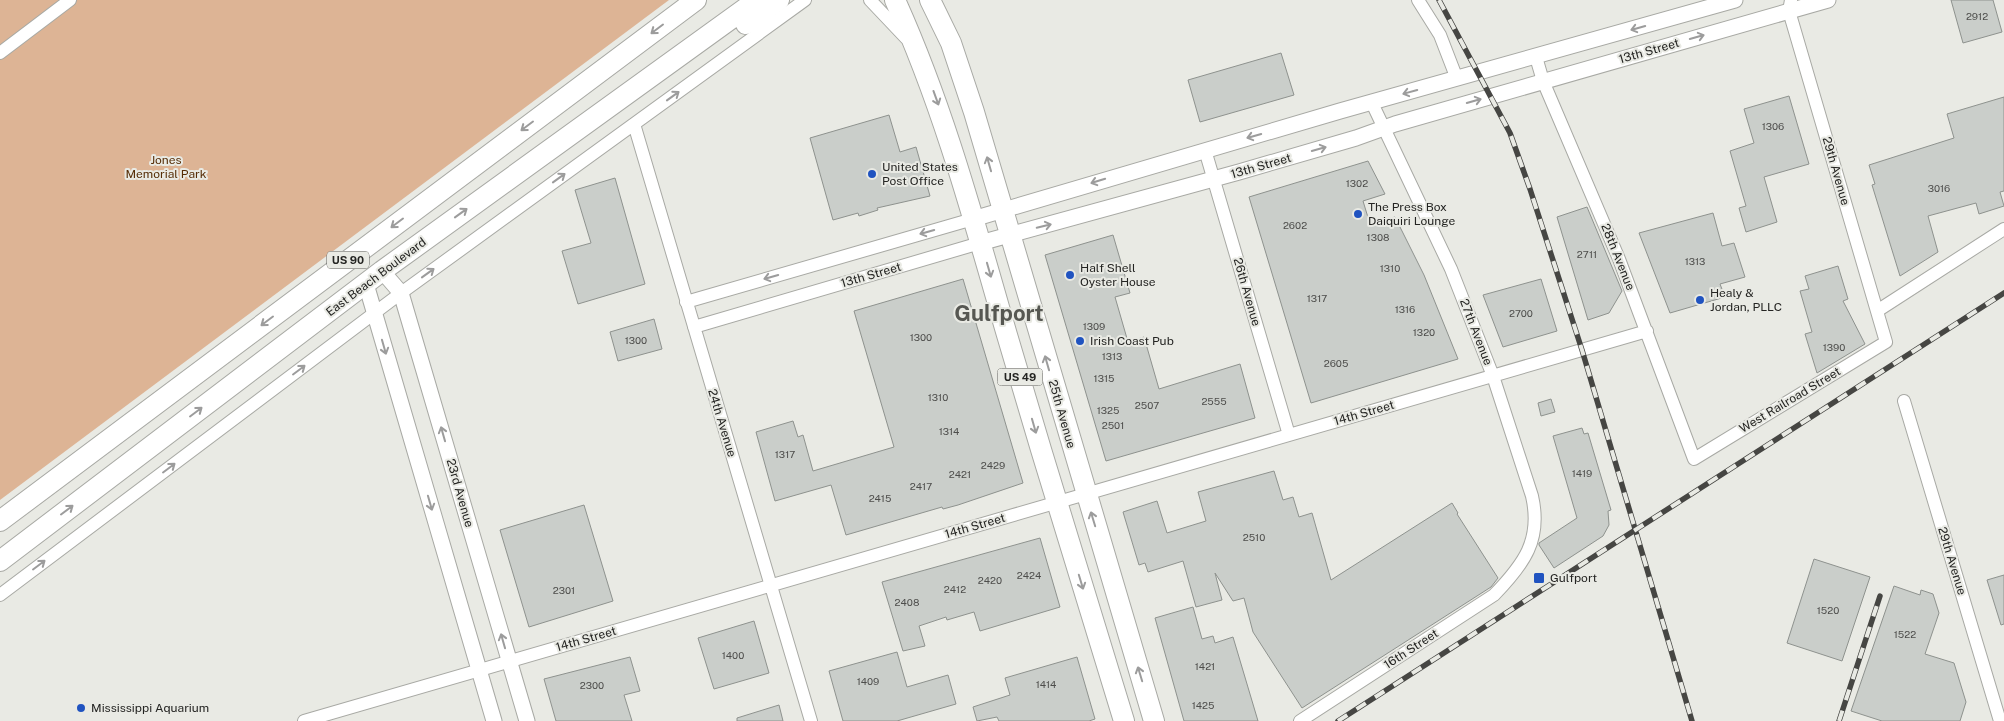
<svg xmlns="http://www.w3.org/2000/svg" width="2004" height="721" font-family="'Public Sans',sans-serif">
  <style>
    .green { fill: #ddb495 }
    .building { fill: #caceca; stroke: #8e928e }
    .lines { fill: none; stroke-linecap: round; stroke-linejoin: round }
    .minor-casing { stroke: #a8a9a4; stroke-width: 14 }
    .tertiary-casing { stroke: #a8a9a4; stroke-width: 17 }
    .primary-casing { stroke: #a8a9a4; stroke-width: 22 }
    .minor { stroke: #fff; stroke-width: 12 }
    .tertiary { stroke: #fff; stroke-width: 15 }
    .primary { stroke: #fff; stroke-width: 20 }
    .rail-casing { stroke: #464643; stroke-width: 5.5 }
    .rail { stroke: #e9eae4; stroke-width: 4; stroke-dasharray: 11; stroke-linecap: butt }
    .oneway { stroke: #9c9c9c }
    .poi-dot { fill: #2053c0; stroke: #e9eae4; stroke-width: 2 }
    .labels { text-anchor: middle; stroke-width: 4; stroke-linejoin: round; paint-order: stroke }
    .number-label { font-size: 10px; fill: #4e4e4c }
    .shield { fill: #e9eae4; stroke: #5f5f5c; stroke-width: 1 }
    .shield-label { font-size: 11px; font-weight: bold; fill: #242422 }
    .street-label { font-size: 12px; fill: #242422; stroke: #e9eae4 }
    .park-label { font-size: 12px; fill: #562d06; stroke: #e9eae4 }
    .poi-label { font-size: 12px; fill: #242422; stroke: #e9eae4; text-anchor: start }
    .town-label { font-size: 22px; font-weight: bold; fill: #565752; stroke: #e9eae4 }
  </style>
  <rect width="100%" height="100%" fill="#e9eae4"/>
  <path class="green" d="M0,0H669L0,500Z"/>
  <path class="building" d="M1951,0H1993L2002,32L1963,43Z
    M1281,53L1294,95L1200,122L1188,80Z
    M1789,96L1809,164L1764,177L1777,222L1746,232L1739,208L1746,206L1730,151L1754,143L1744,109Z
    M2004,97V191L2000,192L2004,206L1979,214L1976,203L1928,216L1938,252L1900,276L1872,185L1875,184L1869,165L1954,138L1947,114Z
    M889,115L900,152L916,147L930,196L877,208L878,210L859,216L858,213L833,220L810,138Z
    M1368,161L1385,194L1363,201L1370,224L1395,217L1424,275L1458,359L1311,403L1249,197Z
    M615,178L645,284L578,304L562,251L591,243L575,190Z
    M1587,207L1622,291L1609,313L1588,320L1557,217Z
    M1713,213L1722,246L1734,243L1745,277L1720,284L1725,297L1670,313L1639,233Z
    M1113,235L1130,293L1115,297L1128,342L1144,337L1159,389L1240,364L1255,418L1106,461L1045,255Z
    M1838,266L1848,299L1843,301L1865,344L1817,373L1805,334L1812,332L1800,291L1809,289L1805,276Z
    M963,279L1023,483L958,505L943,509L942,507L846,535L831,485L775,501L756,432L793,421L798,437L803,435L813,471L894,447L854,311Z
    M1541,279L1557,331L1503,347L1483,295Z
    M654,319L662,349L618,361L610,332Z
    M1551,399L1555,412L1541,416L1538,403Z
    M1582,428L1584,434L1588,433L1611,510L1608,511L1609,525L1603,536L1554,568L1539,545V543L1577,518L1553,436Z
    M1274,471L1283,500L1293,497L1299,517L1312,513L1331,580L1452,503L1458,513L1457,514L1498,578L1491,587L1302,708L1253,632L1244,598L1233,601L1215,573L1222,600L1196,607L1183,561L1148,572L1145,563L1139,565L1123,512L1157,501L1167,533L1206,521L1198,492Z
    M584,505L613,601L529,627L500,530Z
    M1040,538L1060,607L980,631L974,612L947,620L946,617L919,626L925,646L903,651L882,582Z
    M1814,559L1870,577L1842,661L1787,643Z
    M2004,575V624L2001,625L1987,580Z
    M1894,586L1920,595L1921,590L1933,594L1939,613L1925,654L1954,663L1966,702L1960,721H1882L1851,711Z
    M1193,607L1202,639L1213,636L1215,643L1233,637L1258,721H1184L1155,618Z
    M754,621L769,673L714,689L698,638Z
    M897,652L907,687L948,675L956,704L897,721H843L829,671Z
    M630,657L640,691L624,695L632,721H556L544,679Z
    M1077,657L1095,719L1089,721H999L997,717L977,721L973,707L1010,695L1005,678Z
    M779,705L783,721H737V718Z"/>
  <g class="lines">
    <g class="minor-casing">
      <path id="minor" d="M870,0L906,38
        M1418,0L1440,35L1457,79
        M0,53L70,0
        M1536,57L1543,81L1619,259L1694,459L1886,342L1789,11L1791,0
        M634,124L811,721
        M1205,150L1289,435
        M686,302L973,219
        M1877,311L2004,229
        M694,327L980,243
        M1904,401L2000,721
        M0,595L401,293L805,0
        M304,721L1647,331
        M1300,721L1494,595C1524,564 1542,540 1532,496L1493,376L1451,269L1372,103"/>
    </g>
    <g class="tertiary-casing">
      <path id="tertiary" d="M973,219L1340,111L1735,0
        M980,243L1239,172L1356,138L1395,124L1828,0
        M382,271L401,293L527,721
        M366,284L494,721"/>
    </g>
    <g class="primary-casing">
      <path id="primary" d="M895,0C944,108 974,221 1007,335C1045,464 1084,593 1124,721
        M930,0L951,43L974,112L1154,721
        M746,24L779,0
        M0,521L696,0
        M0,561L382,271L757,0"/>
    </g>
    <use href="#minor" class="minor"/>
    <use href="#tertiary" class="tertiary"/>
    <use href="#primary" class="primary"/>
    <g class="rail-casing">
      <path id="rail" d="M1439,0L1510,133L1530,189L1582,350L1692,721
        M1338,721L2004,293
        M1839,721L1880,596"/>
    </g>
    <use href="#rail" class="rail"/>
  </g>
  <defs><path id="oneway-shaft" d="M-6 0H5M1.5-3L5.5 0L1.5 3" fill="none" stroke-width="1.6" stroke-linecap="round" stroke-linejoin="round" transform="scale(1.25)"/></defs>
  <g class="oneway">
    <use href="#oneway-shaft" transform="translate(1638 28) rotate(164)"/>
    <use href="#oneway-shaft" transform="translate(657 29) rotate(143)"/>
    <use href="#oneway-shaft" transform="translate(1697 37) rotate(-16)"/>
    <use href="#oneway-shaft" transform="translate(1410 92) rotate(165)"/>
    <use href="#oneway-shaft" transform="translate(673 96) rotate(-36)"/>
    <use href="#oneway-shaft" transform="translate(936 98) rotate(70)"/>
    <use href="#oneway-shaft" transform="translate(1474 101) rotate(-16)"/>
    <use href="#oneway-shaft" transform="translate(527 126) rotate(143)"/>
    <use href="#oneway-shaft" transform="translate(1254 136) rotate(164)"/>
    <use href="#oneway-shaft" transform="translate(1319 149) rotate(-16)"/>
    <use href="#oneway-shaft" transform="translate(989 164) rotate(-106)"/>
    <use href="#oneway-shaft" transform="translate(559 178) rotate(-36)"/>
    <use href="#oneway-shaft" transform="translate(1098 181) rotate(163)"/>
    <use href="#oneway-shaft" transform="translate(461 213) rotate(-36)"/>
    <use href="#oneway-shaft" transform="translate(397 223) rotate(143)"/>
    <use href="#oneway-shaft" transform="translate(1044 226) rotate(-14)"/>
    <use href="#oneway-shaft" transform="translate(927 232) rotate(164)"/>
    <use href="#oneway-shaft" transform="translate(989 270) rotate(74)"/>
    <use href="#oneway-shaft" transform="translate(428 273) rotate(-36)"/>
    <use href="#oneway-shaft" transform="translate(771 277) rotate(164)"/>
    <use href="#oneway-shaft" transform="translate(267 321) rotate(143)"/>
    <use href="#oneway-shaft" transform="translate(384 347) rotate(74)"/>
    <use href="#oneway-shaft" transform="translate(1047 363) rotate(-106)"/>
    <use href="#oneway-shaft" transform="translate(299 370) rotate(-37)"/>
    <use href="#oneway-shaft" transform="translate(196 412) rotate(-37)"/>
    <use href="#oneway-shaft" transform="translate(1034 426) rotate(74)"/>
    <use href="#oneway-shaft" transform="translate(443 434) rotate(-106)"/>
    <use href="#oneway-shaft" transform="translate(169 468) rotate(-37)"/>
    <use href="#oneway-shaft" transform="translate(430 503) rotate(74)"/>
    <use href="#oneway-shaft" transform="translate(67 510) rotate(-37)"/>
    <use href="#oneway-shaft" transform="translate(1093 519) rotate(-107)"/>
    <use href="#oneway-shaft" transform="translate(39 565) rotate(-37)"/>
    <use href="#oneway-shaft" transform="translate(1081 582) rotate(73)"/>
    <use href="#oneway-shaft" transform="translate(503 641) rotate(-106)"/>
    <use href="#oneway-shaft" transform="translate(1140 674) rotate(-107)"/>
  </g>
  <g class="poi-dot">
    <circle cx="872" cy="174" r="5"/>
    <circle cx="1358" cy="214" r="5"/>
    <circle cx="1070" cy="275" r="5"/>
    <circle cx="1700" cy="300" r="5"/>
    <circle cx="1080" cy="341" r="5"/>
    <rect x="1533" y="572" width="12" height="12" rx="2.5"/>
    <circle cx="81" cy="708" r="5"/>
  </g>
  <g class="labels">
    <g class="number-label">
      <text x="1977" y="20">2912</text>
      <text x="1773" y="130">1306</text>
      <text x="1357" y="187">1302</text>
      <text x="1939" y="192">3016</text>
      <text x="1295" y="229">2602</text>
      <text x="1378" y="241">1308</text>
      <text x="1587" y="258">2711</text>
      <text x="1695" y="265">1313</text>
      <text x="1390" y="272">1310</text>
      <text x="1317" y="302">1317</text>
      <text x="1405" y="313">1316</text>
      <text x="1521" y="317">2700</text>
      <text x="1094" y="330">1309</text>
      <text x="1424" y="336">1320</text>
      <text x="921" y="341">1300</text>
      <text x="636" y="344">1300</text>
      <text x="1834" y="351">1390</text>
      <text x="1112" y="360">1313</text>
      <text x="1336" y="367">2605</text>
      <text x="1104" y="382">1315</text>
      <text x="938" y="401">1310</text>
      <text x="1214" y="405">2555</text>
      <text x="1147" y="409">2507</text>
      <text x="1108" y="414">1325</text>
      <text x="1113" y="429">2501</text>
      <text x="949" y="435">1314</text>
      <text x="785" y="458">1317</text>
      <text x="993" y="469">2429</text>
      <text x="1582" y="477">1419</text>
      <text x="960" y="478">2421</text>
      <text x="921" y="490">2417</text>
      <text x="880" y="502">2415</text>
      <text x="1254" y="541">2510</text>
      <text x="1029" y="579">2424</text>
      <text x="990" y="584">2420</text>
      <text x="955" y="593">2412</text>
      <text x="564" y="594">2301</text>
      <text x="907" y="606">2408</text>
      <text x="1828" y="614">1520</text>
      <text x="1905" y="638">1522</text>
      <text x="733" y="659">1400</text>
      <text x="1205" y="670">1421</text>
      <text x="868" y="685">1409</text>
      <text x="1046" y="688">1414</text>
      <text x="592" y="689">2300</text>
      <text x="1203" y="709">1425</text>
    </g>
    <g class="shield">
      <rect x="327" y="251.5" width="42" height="17" rx="4"/>
      <rect x="997.5" y="368.5" width="45" height="17" rx="4"/>
    </g>
    <g class="shield-label">
      <text x="348" y="264">US 90</text>
      <text x="1020" y="381">US 49</text>
    </g>
    <g class="street-label">
      <text transform="translate(1649 51) rotate(-16)" y="4">13th Street</text>
      <text transform="translate(1261 166) rotate(-16)" y="4">13th Street</text>
      <text transform="translate(1836 171) rotate(74)" y="4">29th Avenue</text>
      <text transform="translate(1618 257) rotate(68)" y="4">28th Avenue</text>
      <text transform="translate(871 275) rotate(-16)" y="4">13th Street</text>
      <text transform="translate(376 277) rotate(-37)" y="4">East Beach Boulevard</text>
      <text transform="translate(1247 292) rotate(74)" y="4">26th Avenue</text>
      <text transform="translate(1476 332) rotate(69)" y="4">27th Avenue</text>
      <text transform="translate(1790 400) rotate(-31)" y="4">West Railroad Street</text>
      <text transform="translate(1364 413) rotate(-16)" y="4">14th Street</text>
      <text transform="translate(1062 414) rotate(74)" y="4">25th Avenue</text>
      <text transform="translate(722 423) rotate(73)" y="4">24th Avenue</text>
      <text transform="translate(460 493) rotate(74)" y="4">23rd Avenue</text>
      <text transform="translate(975 526) rotate(-16)" y="4">14th Street</text>
      <text transform="translate(1952 561) rotate(73)" y="4">29th Avenue</text>
      <text transform="translate(586 639) rotate(-16)" y="4">14th Street</text>
      <text transform="translate(1411 649) rotate(-33)" y="4">16th Street</text>
    </g>
    <g class="park-label">
      <text x="166" y="164">Jones<tspan x="166" dy="14">Memorial Park</tspan></text>
    </g>
    <g class="poi-label">
      <text x="882" y="171">United States<tspan x="882" dy="14">Post Office</tspan></text>
      <text x="1368" y="211">The Press Box<tspan x="1368" dy="14">Daiquiri Lounge</tspan></text>
      <text x="1080" y="272">Half Shell<tspan x="1080" dy="14">Oyster House</tspan></text>
      <text x="1710" y="297">Healy &amp;<tspan x="1710" dy="14">Jordan, PLLC</tspan></text>
      <text x="1090" y="345">Irish Coast Pub</text>
      <text x="1550" y="582">Gulfport</text>
      <text x="91" y="712">Mississippi Aquarium</text>
    </g>
    <g class="town-label">
      <text x="999" y="321">Gulfport</text>
    </g>
  </g>
</svg>
